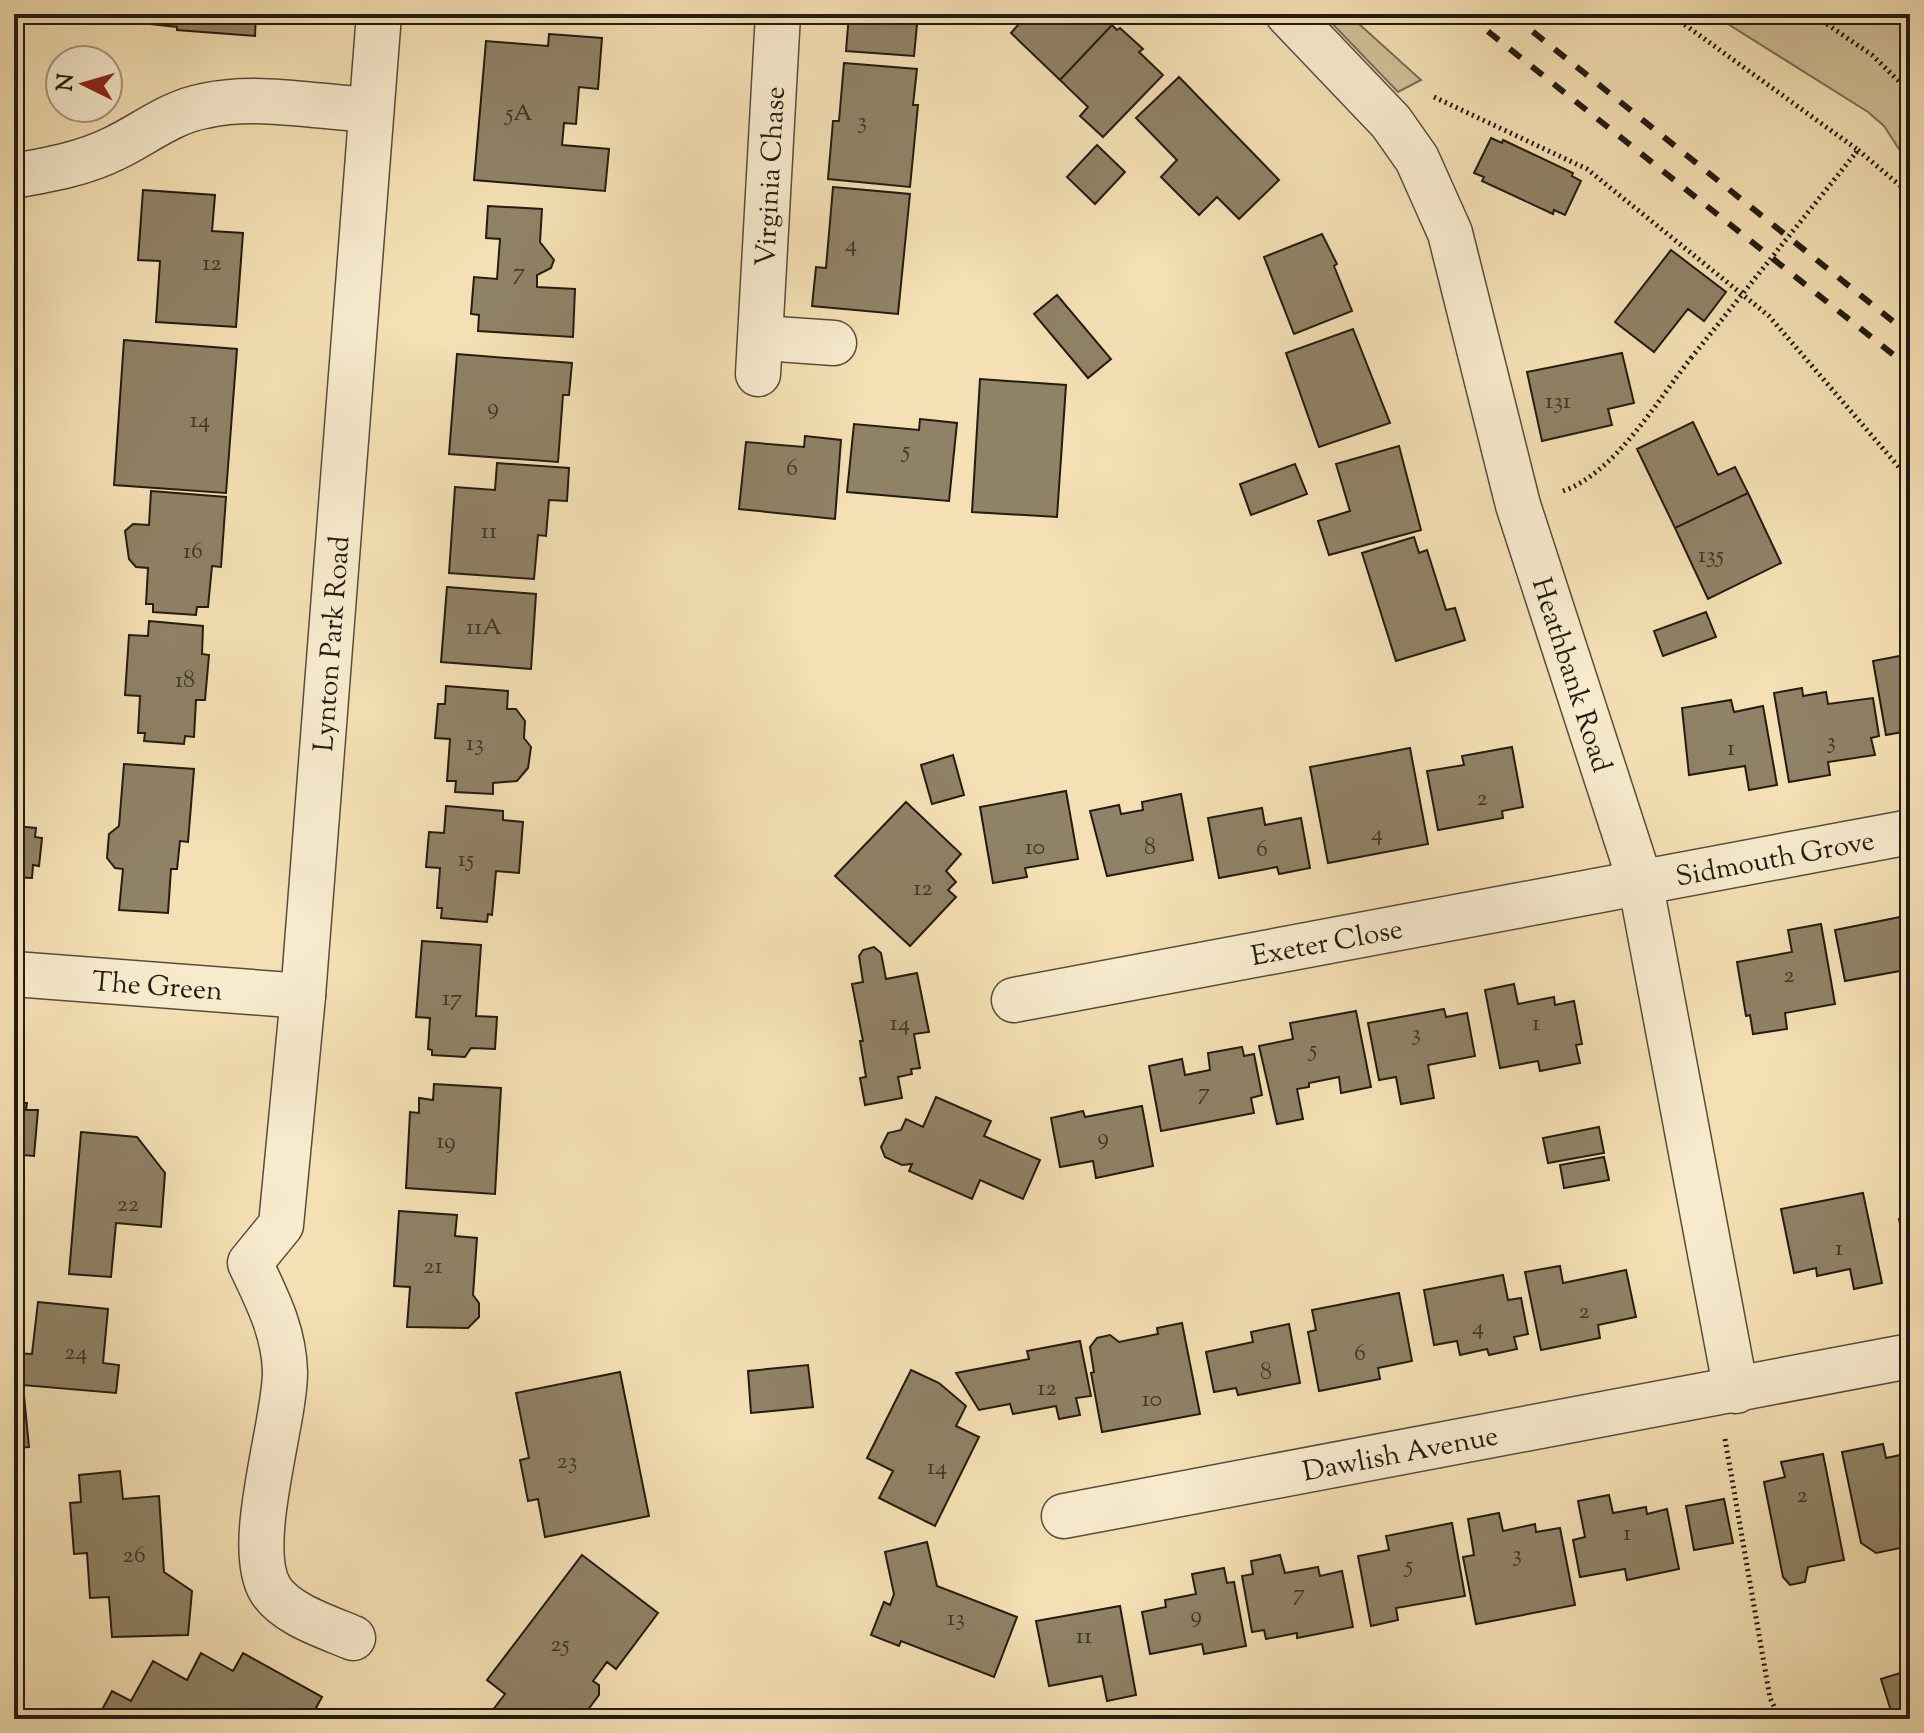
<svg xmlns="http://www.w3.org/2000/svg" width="1924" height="1733" font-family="'Sorts Mill Goudy',serif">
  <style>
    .green { fill: #d0bf98; stroke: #7a6e55; stroke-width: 2 }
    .building { fill: #908266; stroke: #231c12; stroke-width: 2 }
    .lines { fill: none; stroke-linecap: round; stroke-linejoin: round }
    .minor-casing { stroke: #574d3a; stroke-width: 47 }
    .path { stroke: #231c12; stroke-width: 5; stroke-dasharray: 2 4; stroke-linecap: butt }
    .minor { stroke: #f8ebce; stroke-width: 44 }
    .rail { stroke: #231c12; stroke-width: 6; stroke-dasharray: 14 14; stroke-linecap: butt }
    .path-bridge { stroke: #231c12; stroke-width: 5; stroke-dasharray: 2 4; stroke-linecap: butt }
    .labels { text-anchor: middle; stroke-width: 6; stroke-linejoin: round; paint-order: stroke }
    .number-label { font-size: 24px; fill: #3e3627 }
    .street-label { font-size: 28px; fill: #231c12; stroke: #f8ebce }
  </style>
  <rect width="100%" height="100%" fill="#f4e0b4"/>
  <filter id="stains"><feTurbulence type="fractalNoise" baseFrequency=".0025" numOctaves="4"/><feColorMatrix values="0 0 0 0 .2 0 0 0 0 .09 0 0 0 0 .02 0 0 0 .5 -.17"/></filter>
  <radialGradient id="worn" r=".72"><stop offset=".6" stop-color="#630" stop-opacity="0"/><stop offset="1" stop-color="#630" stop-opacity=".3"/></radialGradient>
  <path class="green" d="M1323,14H1348L1421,80L1398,92Z
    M1712,14H1910V166L1884,126L1868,112Z"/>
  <path class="building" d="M152,14H256L255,36L177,30V27L151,24Z
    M491,14H586L585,23Z
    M849,14H918L914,56L846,51Z
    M1016,14H1100L1112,25L1060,80L1011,33L1018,25L1011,19Z
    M1112,25L1117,30L1120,28L1143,49L1139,52L1163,75L1103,137L1080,116L1088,107L1060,80Z
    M549,34L602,38L598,89L579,87L576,124L564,123L562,145L609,149L605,191L474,180L486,41L548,46Z
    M844,63L917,69L913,105H918L910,187L828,179L833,121H839Z
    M1179,77L1279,180L1239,219L1217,197L1199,215L1161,177L1177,160L1136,118Z
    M1491,138L1502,143L1503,140L1573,173L1572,176L1581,181L1565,215L1554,210L1553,214L1482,181L1484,177L1474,173Z
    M1097,145L1125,172L1095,204L1067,177Z
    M833,187L910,194L898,314L812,306L816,267L826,268Z
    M143,190L215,195L212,231L243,233L236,327L156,322L160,261L138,260Z
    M488,206L542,209L540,242L554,260L551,268L537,275V287L575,289L573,337L478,331L479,315L471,314L474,277L497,279L500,239L486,238Z
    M1322,234L1337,264L1334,266L1352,311L1294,334L1264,257Z
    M1671,250L1726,292L1704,321L1688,309L1654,352L1615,322Z
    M1057,295L1111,359L1088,378L1034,314Z
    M1353,329L1390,423L1319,447L1286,353Z
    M124,340L237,349L226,493L114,485Z
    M1622,353L1634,403L1608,409L1612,425L1542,441L1527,372Z
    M457,354L572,363L569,395H563L558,462L449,454Z
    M980,379L1066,385L1057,517L972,512Z
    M920,419L957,423L949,501L847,492L854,424L919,430Z
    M1693,422L1718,475L1735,467L1748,493L1675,528L1637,449Z
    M805,436L841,440L835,519L739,509L746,442L804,447Z
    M1399,446L1421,530L1329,555L1318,521L1350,511L1336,464Z
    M497,463L569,468L567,501L549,500L546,536L538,535L534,579L449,573L455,487L495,490Z
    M1295,464L1307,494L1251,515L1240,484Z
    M151,491L226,497L221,567L212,566L208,607H197L196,615L153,612V604H146L148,568L136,567L129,559L125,531L133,524L149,525Z
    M1748,493L1781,563L1708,599L1675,528Z
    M1414,537L1419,553L1427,550L1446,610L1455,608L1465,640L1396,661L1362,553Z
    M447,587L536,594L531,669L441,662Z
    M1706,612L1716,637L1663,656L1654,631Z
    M149,621L203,626L202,654L209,655L205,700H196L194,737L185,736L184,744L144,741L145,733H138L140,696L125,695L129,635L148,636Z
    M1910,654V739L1908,731L1886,735L1873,661Z
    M446,686L508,691L507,709H516L525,721L524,738L531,747L528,768L517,781L493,783V794L455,792L456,781H447L450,739L435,738L438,704H445Z
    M1802,688L1803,696L1826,692L1828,704L1873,698L1879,736L1871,738L1875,755L1828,762L1830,775L1789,782L1774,693Z
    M1731,700L1734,712L1763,706L1777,785L1749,790L1745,766L1689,775L1682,708Z
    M1512,747L1523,807L1502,811L1503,818L1438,830L1427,771L1464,765L1462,756Z
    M1410,748L1428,844L1328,863L1310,767Z
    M953,755L964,795L932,804L921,765Z
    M124,764L194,769L188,842L180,841L177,869H171L168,913L119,910L123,869L115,868L107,858L109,834L119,826Z
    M1066,791L1078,859L1025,868L1027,877L993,883L980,807Z
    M1181,794L1193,860L1107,876L1090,811L1119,805L1121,814L1143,810L1142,802Z
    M906,802L961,854L946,871L956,882L948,890L956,897L910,946L835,876Z
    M446,806L503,811V820L523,822L519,873L496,871L492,915L488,914L487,922L441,918L442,908H437L440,868L426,867L429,832L444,833Z
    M1262,808L1265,825L1301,818L1310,868L1279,874L1277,867L1219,878L1208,818Z
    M14,826L36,828L35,837L42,838L39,866L33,865L32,878L14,877Z
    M1910,915V995L1904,996L1900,971L1845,981L1835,930Z
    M1821,924L1835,1004L1785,1013L1787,1029L1753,1034L1750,1015L1746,1016L1737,962L1792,952L1788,930Z
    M422,941L481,945L476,1016L497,1017L495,1049L471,1048L465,1057L432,1055V1050L428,1049L430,1018L416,1017Z
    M874,947L881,953L886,979L917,973L929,1032L914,1034L920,1068L911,1069L912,1074L898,1077L902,1098L865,1105L860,1078L866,1077L860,1041H863L852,984L863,982L859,956L863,950Z
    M1514,984L1518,1004L1554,997L1555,1005L1574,1001L1582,1044L1576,1045L1580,1063L1540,1071L1538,1061L1500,1068L1485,990Z
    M1444,1009L1446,1017L1467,1013L1475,1056L1428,1065L1434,1098L1401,1104L1396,1077L1379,1080L1368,1023Z
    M1356,1011L1371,1087L1341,1093L1339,1077L1309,1083V1087L1297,1089L1303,1119L1277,1124L1259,1046L1293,1039L1290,1023Z
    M1242,1047L1244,1056L1254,1054L1262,1095L1251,1098L1254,1113L1161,1131L1149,1066L1182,1059L1185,1075L1210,1070L1208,1053Z
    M434,1084L501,1088L495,1194L406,1188L410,1112L419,1113V1098L433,1100Z
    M936,1097L991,1121L984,1136L1040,1160L1023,1199L980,1180L972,1199L909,1171L912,1164L902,1165L885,1157L881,1147L888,1133L901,1130L906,1119L923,1127Z
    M14,1103H27L26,1110H38L34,1156L23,1155L20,1189L14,1188Z
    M1142,1106L1153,1166L1096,1178L1093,1161L1060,1167L1051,1118L1083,1111L1085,1117Z
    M1599,1127L1604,1153L1548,1163L1543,1138Z
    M81,1132L137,1137L165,1173L161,1227L116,1223L111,1277L69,1274Z
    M1604,1157L1609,1180L1564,1188L1560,1165Z
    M1863,1193L1882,1283L1854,1289L1850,1269L1817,1276L1816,1268L1794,1273L1781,1209Z
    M399,1211L457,1215L455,1236L477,1238L473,1295L479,1303V1317L468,1328L407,1327L410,1287L394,1286Z
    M1910,1216V1260L1908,1261L1899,1219Z
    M1560,1266L1563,1283L1626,1270L1636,1317L1598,1325L1600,1338L1541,1350L1525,1272Z
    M1503,1275L1508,1300L1521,1298L1528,1334L1514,1337L1517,1349L1489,1355L1487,1349L1460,1355L1457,1341L1434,1345L1424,1290Z
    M1399,1293L1412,1361L1378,1368L1380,1379L1319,1391L1308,1332L1316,1330L1312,1310Z
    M38,1302L108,1309L103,1363L119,1365L116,1393L23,1385L29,1447L14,1448V1353L32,1354Z
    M1182,1323L1200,1414L1102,1432L1091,1373L1094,1372L1090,1347L1097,1338L1110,1335L1119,1342L1158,1334L1157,1328Z
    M1289,1324L1300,1383L1238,1395L1236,1388L1214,1392L1206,1352L1253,1342L1251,1332Z
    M1080,1341L1091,1396L1076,1398L1080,1415L1059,1419L1056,1406L1013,1414L1010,1404L979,1410L956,1373L1029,1359L1027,1351Z
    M808,1365L813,1407L751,1413L748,1371Z
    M911,1370L939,1383L966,1406L956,1426L979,1437L935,1526L879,1498L893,1471L867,1458Z
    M620,1372L649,1516L545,1537L538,1499L528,1501L520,1460L529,1458L516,1393Z
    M1883,1444L1886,1458L1910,1453V1546L1876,1553L1861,1543L1842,1452Z
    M1823,1454L1844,1560L1808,1567L1805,1582L1790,1585L1783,1577L1764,1482L1785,1477L1781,1462Z
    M120,1471L123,1499L159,1496L164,1572L192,1591L188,1635L112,1637L109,1597L90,1598L87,1553L74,1554L70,1503L81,1502L79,1475Z
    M1609,1495L1613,1513L1646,1507L1647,1514L1667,1509L1679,1569L1627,1580L1625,1569L1580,1577L1573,1540L1585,1537L1578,1501Z
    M1724,1499L1733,1543L1694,1550L1686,1506Z
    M1499,1513L1503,1531L1535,1524L1536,1532L1560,1528L1575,1605L1476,1624L1463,1557L1474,1555L1468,1519Z
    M1452,1523L1465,1596L1396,1608L1398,1620L1371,1626L1358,1556L1389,1550L1386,1536Z
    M927,1542L937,1586L1017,1617L994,1677L901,1641L899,1646L871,1635L884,1602L890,1605L894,1594L885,1552Z
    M582,1555L658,1613L616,1669L607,1662L593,1681L599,1685V1695L581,1719H486L505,1694L487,1680Z
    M1280,1555L1285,1573L1318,1567L1320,1576L1342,1571L1353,1627L1297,1638V1633L1266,1639L1264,1630L1252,1632L1242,1576L1253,1574L1251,1561Z
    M1224,1568L1227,1583L1234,1582L1246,1646L1204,1654L1202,1644L1150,1654L1142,1612L1166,1607L1165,1600L1196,1594L1192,1574Z
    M1120,1606L1136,1695L1107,1701L1102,1676L1049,1686L1036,1621Z
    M201,1653L233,1671L243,1653L322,1697L310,1719H97L112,1691L131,1701L153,1661L187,1680Z
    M1910,1670V1709L1892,1714L1881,1679Z"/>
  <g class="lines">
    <g class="minor-casing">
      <g id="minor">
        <path id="s1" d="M1288,14L1391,122L1417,159L1450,233L1518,505L1640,881L1736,1391"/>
        <path d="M14,176C48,170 83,164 115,148C144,134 171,112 204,106C256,94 317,107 370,110"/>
        <path d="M761,338L834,343"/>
        <path id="s2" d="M758,374L778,14"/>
        <path id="s3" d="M14,974L303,996"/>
        <path id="s4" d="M1014,1000L1910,832"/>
        <path id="s5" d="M1064,1516L1910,1356"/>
        <path id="s6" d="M353,1638C327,1627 285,1614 270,1589C244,1544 285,1424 285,1372C284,1331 267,1299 250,1263L281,1225L303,996L379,14"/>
      </g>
    </g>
    <path class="path" d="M1670,14L1858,150L1854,155
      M1812,14L1872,55L1910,92
      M1434,97L1587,169L1769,316L1910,480
      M1858,150L1910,194
      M1563,491C1615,473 1657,401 1691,358
      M1725,1439L1770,1698L1780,1719"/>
    <use href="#minor" class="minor"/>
    <path class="rail" d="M1466,14L1910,368
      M1511,14L1910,335"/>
    <path class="path-bridge" d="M1691,358L1854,155"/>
  </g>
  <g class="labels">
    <g class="number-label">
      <text x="519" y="120">5A</text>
      <text x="862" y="128">3</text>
      <text x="851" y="251">4</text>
      <text x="212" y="270">12</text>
      <text x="519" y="279">7</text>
      <text x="1558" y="408">131</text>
      <text x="493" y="414">9</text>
      <text x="200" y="427">14</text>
      <text x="906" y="457">5</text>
      <text x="792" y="475">6</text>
      <text x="489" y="538">11</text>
      <text x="193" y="558">16</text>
      <text x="1711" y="562">135</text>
      <text x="484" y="634">11A</text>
      <text x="185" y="687">18</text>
      <text x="1831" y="748">3</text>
      <text x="475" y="750">13</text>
      <text x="1731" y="755">1</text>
      <text x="1482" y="805">2</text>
      <text x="1377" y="840">4</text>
      <text x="1035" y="854">10</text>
      <text x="1150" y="854">8</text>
      <text x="1262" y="856">6</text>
      <text x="466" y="866">15</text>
      <text x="923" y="895">12</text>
      <text x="1789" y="982">2</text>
      <text x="452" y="1005">17</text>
      <text x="900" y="1030">14</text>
      <text x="1536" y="1030">1</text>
      <text x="1416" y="1040">3</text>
      <text x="1313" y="1056">5</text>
      <text x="1204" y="1099">7</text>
      <text x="1103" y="1144">9</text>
      <text x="446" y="1148">19</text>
      <text x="128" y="1211">22</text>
      <text x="1839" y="1255">1</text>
      <text x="433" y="1273">21</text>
      <text x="1584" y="1318">2</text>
      <text x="1478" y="1334">4</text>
      <text x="76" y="1359">24</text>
      <text x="1360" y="1360">6</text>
      <text x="1266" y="1379">8</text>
      <text x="1047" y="1395">12</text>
      <text x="1152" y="1406">10</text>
      <text x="567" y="1468">23</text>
      <text x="937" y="1474">14</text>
      <text x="1802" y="1502">2</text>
      <text x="1627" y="1540">1</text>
      <text x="1517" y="1561">3</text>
      <text x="134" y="1562">26</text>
      <text x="1409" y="1572">5</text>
      <text x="1299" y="1600">7</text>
      <text x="1196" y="1622">9</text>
      <text x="956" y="1625">13</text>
      <text x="1084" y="1643">11</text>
      <text x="560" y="1651">25</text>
    </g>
    <g class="street-label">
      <text dy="10" stroke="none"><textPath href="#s2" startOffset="198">Virginia Chase</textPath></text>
      <text dy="10" stroke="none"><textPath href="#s6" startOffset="1066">Lynton Park Road</textPath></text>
      <text dy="10" stroke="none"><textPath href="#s1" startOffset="734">Heathbank Road</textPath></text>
      <text dy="10" stroke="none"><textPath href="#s4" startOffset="774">Sidmouth Grove</textPath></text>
      <text dy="10" stroke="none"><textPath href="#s4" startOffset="318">Exeter Close</textPath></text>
      <text dy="10" stroke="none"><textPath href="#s3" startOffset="144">The Green</textPath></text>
      <text dy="10" stroke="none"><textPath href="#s5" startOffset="342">Dawlish Avenue</textPath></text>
    </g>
  </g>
  <rect width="1924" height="1733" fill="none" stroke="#f4e0b4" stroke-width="48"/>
  <rect x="16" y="16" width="1892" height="1701" fill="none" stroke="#231c12" stroke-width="4"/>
  <rect x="24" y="24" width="1876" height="1685" fill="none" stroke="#231c12" stroke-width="2"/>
  <g transform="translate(84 84) rotate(275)"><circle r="38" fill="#f8ebce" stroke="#a39883" stroke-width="2"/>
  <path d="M0-6L14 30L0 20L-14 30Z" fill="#8f2418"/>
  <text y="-12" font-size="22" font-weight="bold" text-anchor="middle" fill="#231c12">N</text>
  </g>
  <rect width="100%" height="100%" filter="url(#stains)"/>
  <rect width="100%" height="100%" fill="url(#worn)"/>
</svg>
